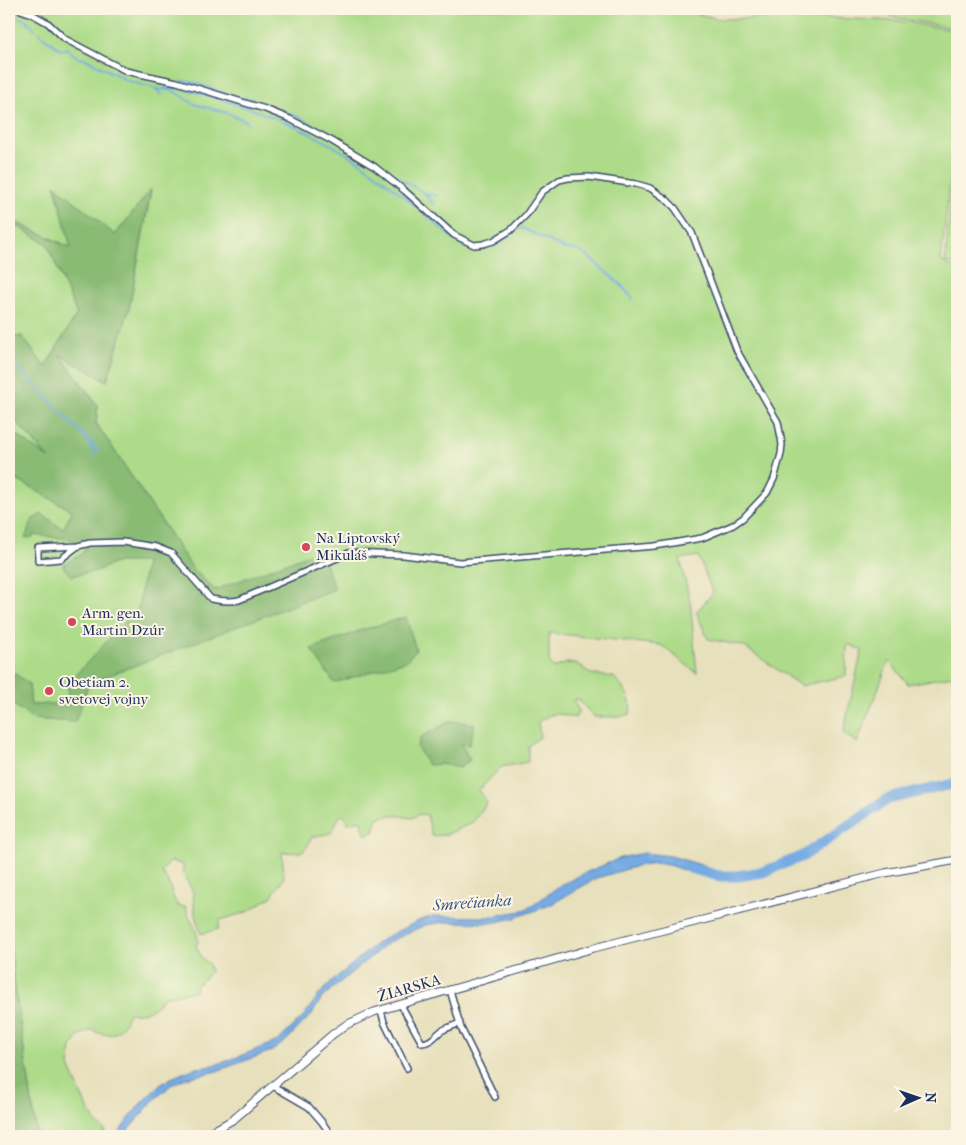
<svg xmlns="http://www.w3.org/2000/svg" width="966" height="1145" font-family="'IM FELL French Canon',serif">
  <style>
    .green { fill: #addb89; stroke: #648574 }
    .forest { fill: #8abb75; stroke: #52756a }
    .water { fill: #75aae3; stroke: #486ca0 }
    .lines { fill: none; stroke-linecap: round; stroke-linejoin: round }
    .stream { stroke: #75aae3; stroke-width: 2 }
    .river { stroke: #75aae3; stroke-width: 11 }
    .street-casing { stroke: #3a4a6c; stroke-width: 8 }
    .secondary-casing { stroke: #3a4a6c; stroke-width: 9 }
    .street { stroke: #fff; stroke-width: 5 }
    .secondary { stroke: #fff; stroke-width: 7 }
    .poi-dot { fill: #d1495b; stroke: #fcf5e5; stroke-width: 2 }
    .labels { text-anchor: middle; stroke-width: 4; stroke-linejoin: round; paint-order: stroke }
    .poi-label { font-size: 15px; fill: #1b2f5e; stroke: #fcf5e5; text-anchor: start }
    .street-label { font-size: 15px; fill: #1b2f5e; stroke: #fcf5e5 }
    .water-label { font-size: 16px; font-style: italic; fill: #365486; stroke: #fcf5e5 }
  </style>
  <rect width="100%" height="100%" fill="#fcf5e5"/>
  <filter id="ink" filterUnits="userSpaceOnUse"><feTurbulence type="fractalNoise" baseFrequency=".02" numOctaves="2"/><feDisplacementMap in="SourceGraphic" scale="10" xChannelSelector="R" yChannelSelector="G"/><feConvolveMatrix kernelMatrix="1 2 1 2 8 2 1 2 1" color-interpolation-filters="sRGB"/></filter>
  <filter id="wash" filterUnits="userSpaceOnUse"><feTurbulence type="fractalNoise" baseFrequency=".0096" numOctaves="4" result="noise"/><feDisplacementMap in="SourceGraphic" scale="20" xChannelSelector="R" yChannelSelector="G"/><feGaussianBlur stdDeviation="1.12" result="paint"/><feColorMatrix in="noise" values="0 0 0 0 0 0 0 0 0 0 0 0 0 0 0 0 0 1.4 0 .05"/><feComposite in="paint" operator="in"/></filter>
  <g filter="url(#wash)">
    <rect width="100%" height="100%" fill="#e7e0bc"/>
    <path class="green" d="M9,9H677L720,19L811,17L900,21L957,31V117L941,261L957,270V675L908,684L889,661L857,743L843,733L862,650L847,644L846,676L801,686L743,646L708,639L696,612L713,593L698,556L680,559L690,600L697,673L661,645L549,633V660L553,668L567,663L578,664L591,674L614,677C624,690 633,697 630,714L618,717H594L578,699L573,700L579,711L575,718C558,713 554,711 538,722L540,737L528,746V762L501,767L479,790L487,803L473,822L446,835L432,836L427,815L420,814L412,818L392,815L378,818L374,832L366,835L360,820L348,823L344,815L340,816L331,833L311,837C306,855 299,853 282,852L284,878L271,897L247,912L220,920L218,929L201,934L195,916L193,892L183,874V865L171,861L161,872C173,884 169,893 178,906L186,907C189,920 198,929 198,942L196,946L201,957L208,963L211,971L201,982L196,985L195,991L163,997C155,1011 144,1014 129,1013C122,1033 111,1040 92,1030L80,1035L71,1047L69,1066L81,1095L95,1122L106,1131L100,1136H37L13,976L9,930V705L13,704L21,710L9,693V475L22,483L180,549L96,423L98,406L59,354L107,381L129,309L151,191L115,235L55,186L72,248L9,219Z
      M850,9H957V29Z
      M957,126V265L945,262Z
      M9,221L47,244L77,314L45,367L22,336L9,338Z
      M9,413L50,461L9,429Z"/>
    <path class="forest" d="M55,185L115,235L151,189L129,309L107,381L60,355L98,406L96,423L193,569L215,590L320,550L335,589L89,683L75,722L33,719L13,704L9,705V667L11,671L29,684L31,705L68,703V683L138,608L146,562H118L96,571L71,576L62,565L82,554L86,546L70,539L33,535V537L25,538L33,519L42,514L63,529L72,511L9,475V429L48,458L9,413V366L10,365L9,364V338L22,336L45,367L77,314L47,244L9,221V219L71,248Z
      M406,617L416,650L406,661L334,683L311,649L362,630Z
      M451,721L475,724L469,745L461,744L470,760L460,768L440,764L428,765L417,747L421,737Z
      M9,930L13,976L37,1136H22L21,1135L9,1136Z"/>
    <path class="water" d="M644,853L671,856L705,866L701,876L668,865L656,863L641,865L597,878L550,905L515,918L491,923L445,922L425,925L389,942L333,988L322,998L313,1013L286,1041L272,1051L214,1072L186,1078L171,1085L153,1101L123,1136H116L140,1104L160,1085L171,1078L195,1068L206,1067L224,1062L278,1041L302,1018L318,996L330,983L377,943L390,935L420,920L434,916L487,917L521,911L532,906L559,886L587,872L620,858Z"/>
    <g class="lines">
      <path class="stream" d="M30,9L44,15L55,27
        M9,14L26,20L35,29
        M39,33L62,51L66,48L80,59L84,58L128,81L158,89L172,90L194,104L227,113L246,121L248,124
        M182,81L195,83L242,99
        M154,88L162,95
        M164,89C176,84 199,93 212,97C264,111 316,133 361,163C386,180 409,201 432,220C440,227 448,236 458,242C462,245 470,248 476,248C493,251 507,238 519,228H522L566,249L577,250L586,255L620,284L633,299
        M241,98L251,99L299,117L424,193L437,196
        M424,193L434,204
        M9,363L19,369L98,450
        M89,443L94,455"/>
      <path class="river" d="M690,868L719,876H737L763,872L803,856L888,799L957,783"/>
    </g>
  </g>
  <g filter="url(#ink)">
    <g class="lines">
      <g class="street-casing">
        <path id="street" d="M18,9L32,14L48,23L65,39L126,71L177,82L265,109L290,119L332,141L375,167L405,191L454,235L474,245L483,244L493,241L511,230L526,215L542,192L559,180L568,178L589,177L636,184L650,188L666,199L675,208L692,233L737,351L778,422L782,444L781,454L774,479L767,493L743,518L733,525L702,538L655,546L460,562L404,555L349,553L239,600C229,602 221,601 211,599L171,553L156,547L123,542L90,543L78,546L38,548V561L61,559L78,546
          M450,990L461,1028L495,1097
          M401,1005L422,1043C431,1042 434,1037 440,1032C445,1028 454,1026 460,1023
          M381,1010L384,1022L407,1068
          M273,1086L309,1107L321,1121L332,1136"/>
      </g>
      <g class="secondary-casing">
        <path id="secondary" d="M204,1136L234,1119L333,1034L346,1025L374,1012L594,948L885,873L957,860"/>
      </g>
      <use href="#street" class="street"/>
      <use href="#secondary" class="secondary"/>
    </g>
  </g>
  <g class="poi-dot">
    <circle cx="306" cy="547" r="5"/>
    <circle cx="72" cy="622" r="5"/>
    <circle cx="49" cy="691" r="5"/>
  </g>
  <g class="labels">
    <g class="poi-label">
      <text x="316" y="543">Na Liptovský<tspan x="316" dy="17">Mikuláš</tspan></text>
      <text x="82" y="618">Arm. gen.<tspan x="82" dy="17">Martin Dzúr</tspan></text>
      <text x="59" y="687">Obetiam 2.<tspan x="59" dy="17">svetovej vojny</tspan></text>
    </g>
    <g class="street-label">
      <text transform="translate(409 988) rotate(-16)" y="5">ŽIARSKA</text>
    </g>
    <g class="water-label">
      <text transform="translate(472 902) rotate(-4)" y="6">Smrečianka</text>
    </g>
  </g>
  <rect width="966" height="1145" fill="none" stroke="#fcf5e5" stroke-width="30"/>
  <g transform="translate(918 1098) rotate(88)" stroke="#fcf5e5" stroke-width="4" paint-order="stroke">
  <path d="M0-4L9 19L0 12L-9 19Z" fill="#1b2f5e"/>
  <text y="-8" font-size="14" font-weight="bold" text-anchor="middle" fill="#1b2f5e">N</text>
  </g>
</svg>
